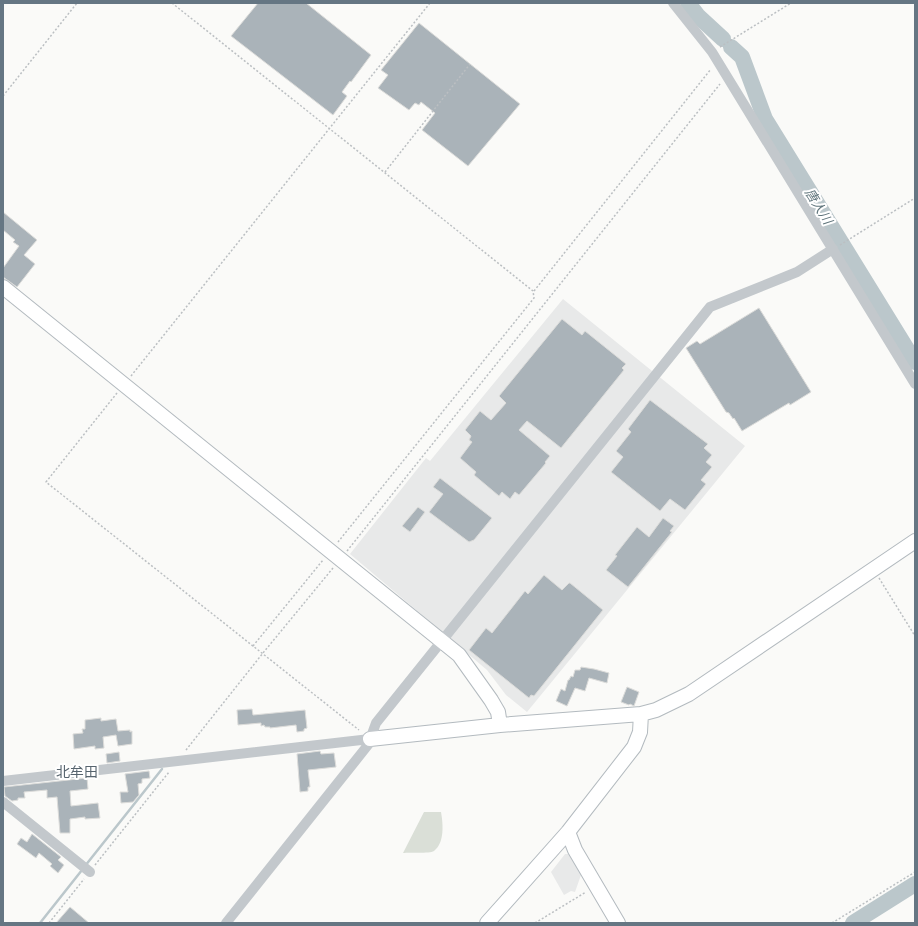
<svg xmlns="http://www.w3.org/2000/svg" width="918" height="926" font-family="Rubik,'Noto Sans JP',sans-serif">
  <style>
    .built { fill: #e8e9e9 }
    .green { fill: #dadfd7 }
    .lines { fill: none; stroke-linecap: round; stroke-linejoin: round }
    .stream { stroke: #bbc7cb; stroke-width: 2.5 }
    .river { stroke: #bbc7cb; stroke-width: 16 }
    .building { fill: #aab3b9; stroke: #dcdcda }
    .secondary-casing { stroke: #b3babf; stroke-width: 16 }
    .path { stroke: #bbbfc2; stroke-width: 1.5; stroke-dasharray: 2 2; stroke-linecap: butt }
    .street { stroke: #c3c8cc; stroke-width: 10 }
    .secondary { stroke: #fff; stroke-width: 14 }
    .labels { text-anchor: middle; stroke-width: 4; stroke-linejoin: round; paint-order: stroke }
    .water-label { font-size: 13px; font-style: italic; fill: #60757c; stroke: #fff }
    .quarter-label { font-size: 14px; fill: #57646e; stroke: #fff }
  </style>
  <rect width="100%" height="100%" fill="#fafaf8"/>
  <path class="built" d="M563,299L745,446L527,712L506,695L487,670L350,554L426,458L430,461Z
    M565,854H569L581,875L575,892L571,891L564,895L551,872Z"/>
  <path class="green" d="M424,812H441C443,823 445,843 434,851C429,854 410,852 403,853Z"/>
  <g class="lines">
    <path class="stream" d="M85,866L162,769
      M40,923L82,870"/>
    <path class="river" d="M688,3L698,16L723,39
      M731,47L742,57L765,119L915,362
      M853,923L915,884"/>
  </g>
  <path class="building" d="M258,3H306L371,55L351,82L350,81L342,92L347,96L333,115L231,36Z
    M419,23L520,104L468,166L422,130L435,113L421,102L419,105L415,103L409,110L378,88L388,75L381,70Z
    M3,212L37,240L24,255L35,264L17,287L3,277V268L19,246L13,242L15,240L3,230Z
    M759,308L811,392L790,405L789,403L742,431L734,418L733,419L729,413L726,412L686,348L697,341L700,344Z
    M562,319L582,335L585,331L626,364L622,368L624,370L561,448L527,421L519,430L550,456L545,462L546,463L519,495L515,492L510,499L502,492L499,496L474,475L476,472L460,458L472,442L469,440L471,436L465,430L480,411L491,420L506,403L499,396Z
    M650,400L708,444L704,448L712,455L706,462L712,467L701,480L706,484L685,510L670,499L660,511L611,472L623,457L616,451L631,432L628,429Z
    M440,478L492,518L474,540L469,542L429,512L443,494L433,487Z
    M418,507L425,512L410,532L402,526Z
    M663,518L674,526L670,531L672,532L628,587L606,570L617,556L615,555L637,527L649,537Z
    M544,575L562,590L569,583H570L603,610L534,696L531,695L529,698L469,650L486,628L492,633L525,591L528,594Z
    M581,667L594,669L609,673L607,683L589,678L585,691L575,688L567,706L556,701L561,689L565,691L568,680H569L571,676L573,677L575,670H580Z
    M627,687L639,692L634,706L630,704L629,705L621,702Z
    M252,709L253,715L305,710L307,728L304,729V731L297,732L296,725L270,728V727H265L264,725L261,726V723L238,725L237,710Z
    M101,718V721L116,719L118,731L130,730V732L132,731V744L118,746L116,735L103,737L104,748L95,749V746L74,749L73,734L83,733L82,729H85V720Z
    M320,751L321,754L334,753L336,767L308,770L310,787H308V791L300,792L297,754Z
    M119,752L120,761L107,763L106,754Z
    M149,771L150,778L142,779V783L138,784L139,795L133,802L121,803L120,792H128L125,774Z
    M87,778L88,789L70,791L71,806L98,803L100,818L85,819V817L70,819V833H60L57,797L47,798V790L24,792L25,798H18V800L12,801L5,796L4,787Z
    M32,834L61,857L58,860L64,865L58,873L50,866L52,864L39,853L36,858L17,844L21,838L27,842Z
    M70,907L89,923H56Z"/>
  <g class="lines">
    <g class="secondary-casing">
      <path id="secondary" d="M3,287L459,655L491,700L498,712L500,725
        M370,739L500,725L641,714L656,710L689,694L915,541
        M568,832L575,850L618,923
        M487,923L568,832L634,747L640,732L641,714"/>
    </g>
    <path class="path" d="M172,3L533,291L534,298L338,542
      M720,47L791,3
      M3,96L77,3
      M385,172L470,64
      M840,245L915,198
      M534,291L711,69
      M131,376L430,3
      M117,393L46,482L359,730
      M347,551L720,84
      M879,578L915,636
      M253,646L323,560
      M186,750L263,653L333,568
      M95,865L169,772
      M49,923L84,879
      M535,923L586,892
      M832,923L915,872"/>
    <path class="street" d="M673,3L712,52L915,384
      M3,781L370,739
      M3,802L90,872
      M226,923L368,745L376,723L710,307L797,272L833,249"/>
    <use href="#secondary" class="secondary"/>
  </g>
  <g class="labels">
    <g class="water-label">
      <text transform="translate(819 206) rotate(58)" y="5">唐人川</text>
    </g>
    <g class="quarter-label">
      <text x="77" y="777">北牟田</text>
    </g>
  </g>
  <rect width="918" height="926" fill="none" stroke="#657683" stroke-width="8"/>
</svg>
